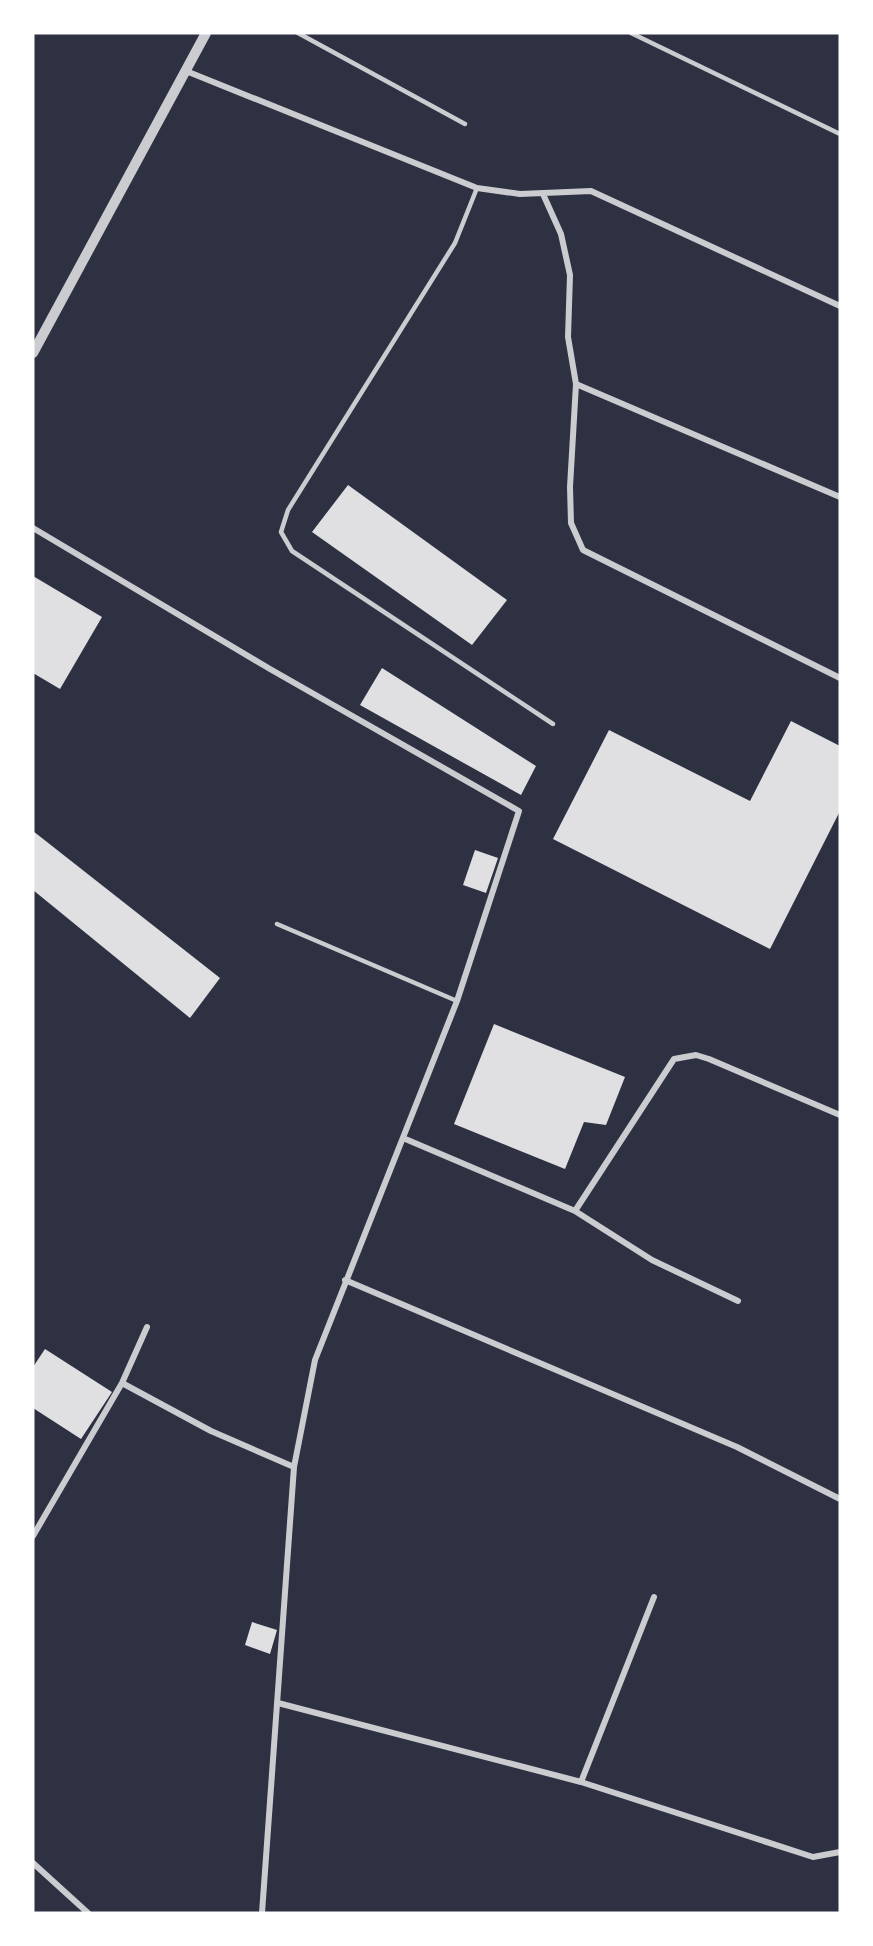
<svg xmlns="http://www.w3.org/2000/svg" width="873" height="1946" font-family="Lora,serif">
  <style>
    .building { fill: #e0e0e3 }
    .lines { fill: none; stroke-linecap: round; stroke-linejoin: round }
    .service { stroke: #caccd0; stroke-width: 4.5 }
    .minor { stroke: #caccd0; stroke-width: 6 }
    .tertiary { stroke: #caccd0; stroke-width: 10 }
  </style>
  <rect width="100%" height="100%" fill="#2d3142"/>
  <path class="building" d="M348,485L507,600L472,645L312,532Z
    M33,576L102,617L60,689L33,673Z
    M382,668L536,766L521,795L360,705Z
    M791,721L840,746V811L770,949L553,839L609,730L750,801Z
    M33,831L220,978L190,1018L33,890Z
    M475,850L498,858L486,893L463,885Z
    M494,1024L625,1077L606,1125L584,1122L565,1169L454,1124Z
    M45,1349L112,1392L81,1439L33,1408V1367Z
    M252,1622L277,1630L270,1654L245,1645Z"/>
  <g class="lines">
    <path class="service" d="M298,33L465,124
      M631,33L840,134
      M477,188L455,243L288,510L281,532L292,551L553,724
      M277,924L457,1001"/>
    <path class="minor" d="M186,71L477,188L520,194L591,191L840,306
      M543,194L561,234L570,275L568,337L576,384L570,487L571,523L583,550L840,678
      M576,384L840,497
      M33,528L270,669L519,811L457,1001L315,1360L294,1467L262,1913
      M403,1138L575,1211L652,1260L738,1301
      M575,1211L674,1059L696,1055L709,1059L840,1115
      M345,1280L737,1447L840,1499
      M122,1383L211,1431L294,1467
      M33,1536L122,1383L147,1327
      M278,1703L581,1782L813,1857L840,1852
      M581,1782L654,1597
      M33,1863L88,1913"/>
    <path class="tertiary" d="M33,353L206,33"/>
  </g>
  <rect width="873" height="1946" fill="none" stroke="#ffffff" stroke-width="69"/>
</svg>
